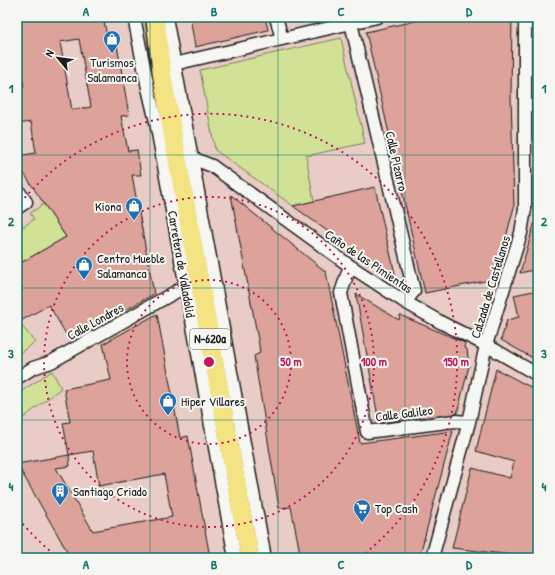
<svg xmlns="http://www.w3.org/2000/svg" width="555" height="575" font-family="'Patrick Hand',sans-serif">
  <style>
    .built { fill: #e9ccc6 }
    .green { fill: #d1e195; stroke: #767e58 }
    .building { fill: #dda39b; stroke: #1c1c1c; fill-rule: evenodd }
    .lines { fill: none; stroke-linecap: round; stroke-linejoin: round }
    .minor-casing { stroke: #1c1c1c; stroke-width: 15 }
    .highway-casing { stroke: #1c1c1c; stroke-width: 21 }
    .minor { stroke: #f6f6f2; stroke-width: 12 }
    .highway { stroke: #f4e382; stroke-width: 18 }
    .grid { fill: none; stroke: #0f766e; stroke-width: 1; stroke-opacity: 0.55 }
    .ring { fill: none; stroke: #c2185b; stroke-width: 2; stroke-dasharray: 2 4 }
    .labels { text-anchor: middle; stroke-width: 4; stroke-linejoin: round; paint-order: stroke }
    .shield { fill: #f6f6f2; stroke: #5d5d5c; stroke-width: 1 }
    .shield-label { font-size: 12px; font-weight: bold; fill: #1c1c1c }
    .poi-label { font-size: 13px; fill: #1c1c1c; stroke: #f6f6f2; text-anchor: start }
    .street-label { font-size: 13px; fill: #1c1c1c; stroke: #f6f6f2 }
    .centre { fill: #c2185b; stroke: #f6f6f2; stroke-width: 2 }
    .ring-label { font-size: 12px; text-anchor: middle; font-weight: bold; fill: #c2185b; stroke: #f6f6f2; stroke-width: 4; stroke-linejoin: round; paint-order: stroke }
    .neatline { fill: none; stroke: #0f766e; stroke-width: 1.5 }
    .grid-label { font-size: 13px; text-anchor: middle; font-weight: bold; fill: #0f766e }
  </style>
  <rect width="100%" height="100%" fill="#eeddd8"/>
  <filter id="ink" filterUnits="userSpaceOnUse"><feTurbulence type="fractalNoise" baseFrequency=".025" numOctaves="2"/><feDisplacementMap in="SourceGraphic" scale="8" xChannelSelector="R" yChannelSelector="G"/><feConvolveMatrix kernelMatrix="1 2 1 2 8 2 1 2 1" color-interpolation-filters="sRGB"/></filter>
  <g filter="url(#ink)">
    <path class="built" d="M17,17H538V558H17Z"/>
    <path class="green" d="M341,38L365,143L306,156L314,201L293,206L215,150L200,70Z
      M44,204L66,237L17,265V222L19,221L23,227L34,219L30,213Z
      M17,320L35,342L17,355Z
      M52,371L61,388L17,423V394Z"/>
    <path class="building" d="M17,17H103L108,41L116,39L129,115L121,116L128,151L137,150L141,175H132L154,294L70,341L49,305L17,323V265L66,237L17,163V156L36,153L31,122L17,124V87L24,86L17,55ZM79,39L91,107L72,110L60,42Z
      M190,17H265L268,30L195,47Z
      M433,17H512L511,95L514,207L495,279L425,293L366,32Z
      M375,187L384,227L397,282L293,206Z
      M231,195L326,272L360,443L453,431L419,558H301L291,507L279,508L254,356L260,353L259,345Z
      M535,221H538V269L520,273Z
      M538,290V361L501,340L507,320L519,317L514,295Z
      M356,294L399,320L400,315L465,343L464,348L467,349L469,366L457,414L379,423Z
      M157,314L180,438L188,436L209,552L174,558H71L17,464L69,455L63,423L70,422L64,389L111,380L103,344ZM93,451L99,486L164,474L172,517L93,531L56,468L70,466L69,455Z
      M496,369L538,391V558L452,548L472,468L510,478L514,462L476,451Z"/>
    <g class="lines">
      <g class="minor-casing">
        <path id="minor" d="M134,17L148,88L156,122L235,558
          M166,17L265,558
          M276,17L282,39
          M351,23L414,291L405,302
          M174,64L377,17
          M192,158L212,166L350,266L405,302L442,323L486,345L538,375
          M17,189L26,202L17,208
          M350,266L341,293L367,432L455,421L469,422
          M17,378L33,368L51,362L186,286
          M432,558L469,422L486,345L521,233L525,209V17"/>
      </g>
      <g class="highway-casing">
        <path id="highway" d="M155,17L162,75L250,558"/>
      </g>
      <use href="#minor" class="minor"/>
      <use href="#highway" class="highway"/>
    </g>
  </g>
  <path class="grid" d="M150,17V558M278,17V558M405,17V558M17,155H538M17,288H538M17,420H538"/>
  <g class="ring">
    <circle cx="209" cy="362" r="82"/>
    <circle cx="209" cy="362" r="165"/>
    <path d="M59 558A247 247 0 0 1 17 517M17 207A247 247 0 1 1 359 558"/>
  </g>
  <defs>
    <g id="shop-pin" transform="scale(0.9)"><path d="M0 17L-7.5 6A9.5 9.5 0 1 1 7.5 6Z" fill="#1f6fb2" stroke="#f6f6f2"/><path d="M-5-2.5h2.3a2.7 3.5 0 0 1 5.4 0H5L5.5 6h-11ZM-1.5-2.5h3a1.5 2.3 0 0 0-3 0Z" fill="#fff"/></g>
    <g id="building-pin" transform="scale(0.9)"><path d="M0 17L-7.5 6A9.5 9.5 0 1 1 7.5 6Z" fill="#1f6fb2" stroke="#f6f6f2"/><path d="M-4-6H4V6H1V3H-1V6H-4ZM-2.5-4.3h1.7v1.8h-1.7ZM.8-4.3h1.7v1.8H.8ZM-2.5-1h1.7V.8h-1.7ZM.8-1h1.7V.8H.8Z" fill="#fff"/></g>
    <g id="supermarket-pin" transform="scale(0.9)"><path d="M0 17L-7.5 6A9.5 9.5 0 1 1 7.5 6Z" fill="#1f6fb2" stroke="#f6f6f2"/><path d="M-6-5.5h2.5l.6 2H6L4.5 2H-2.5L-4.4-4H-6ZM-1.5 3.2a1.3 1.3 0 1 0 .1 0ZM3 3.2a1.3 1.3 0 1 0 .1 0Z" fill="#fff"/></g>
  </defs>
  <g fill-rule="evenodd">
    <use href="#shop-pin" x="112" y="39"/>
    <use href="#shop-pin" x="134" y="206"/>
    <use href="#shop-pin" x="84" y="265"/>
    <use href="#shop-pin" x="168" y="401"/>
    <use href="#building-pin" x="60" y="491"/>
    <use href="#supermarket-pin" x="362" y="508"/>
  </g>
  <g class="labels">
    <rect class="shield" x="190" y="329" width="40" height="20" rx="3"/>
    <g class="shield-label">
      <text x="210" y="343">N-620a</text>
    </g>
    <g class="poi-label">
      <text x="112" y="67" text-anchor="middle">Turismos<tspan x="112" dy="15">Salamanca</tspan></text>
      <text x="121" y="211" text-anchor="end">Kiona</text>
      <text x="97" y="263">Centro Mueble<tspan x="97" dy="15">Salamanca</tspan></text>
      <text x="181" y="406">Hiper Villares</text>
      <text x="73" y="496">Santiago Criado</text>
      <text x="375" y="513">Top Cash</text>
    </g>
    <g class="street-label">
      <text transform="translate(397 161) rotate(77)" y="5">Calle Pizarro</text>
      <text transform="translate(369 261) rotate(34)" y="5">Caño de las Pimientas</text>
      <text transform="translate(182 264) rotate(80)" y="5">Carretera de Valladolid</text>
      <text transform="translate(490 287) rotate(-73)" y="5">Calzada de Castellanos</text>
      <text transform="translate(95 321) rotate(-29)" y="5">Calle Londres</text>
      <text transform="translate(404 413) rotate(-7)" y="5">Calle Galileo</text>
    </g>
  </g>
  <circle cx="209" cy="362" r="6" class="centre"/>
  <g class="ring-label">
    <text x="291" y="366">50 m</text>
    <text x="374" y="366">100 m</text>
    <text x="456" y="366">150 m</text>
  </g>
  <rect width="555" height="575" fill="none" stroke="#f6f6f2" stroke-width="44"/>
  <g transform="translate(58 58) rotate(299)" stroke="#f6f6f2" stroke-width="3" paint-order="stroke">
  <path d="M0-3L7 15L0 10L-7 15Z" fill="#1c1c1c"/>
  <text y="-6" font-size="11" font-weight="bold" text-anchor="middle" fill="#1c1c1c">N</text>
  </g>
  <rect x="22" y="22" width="511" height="531" class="neatline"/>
  <g class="grid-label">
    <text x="86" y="16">A</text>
    <text x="214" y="16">B</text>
    <text x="341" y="16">C</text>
    <text x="469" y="16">D</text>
    <text x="11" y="93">1</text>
    <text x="544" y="93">1</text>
    <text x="11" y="226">2</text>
    <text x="544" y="226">2</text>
    <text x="11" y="358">3</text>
    <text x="544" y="358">3</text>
    <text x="11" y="491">4</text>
    <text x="544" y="491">4</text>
    <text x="86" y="569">A</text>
    <text x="214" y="569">B</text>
    <text x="341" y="569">C</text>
    <text x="469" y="569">D</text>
  </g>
</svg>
